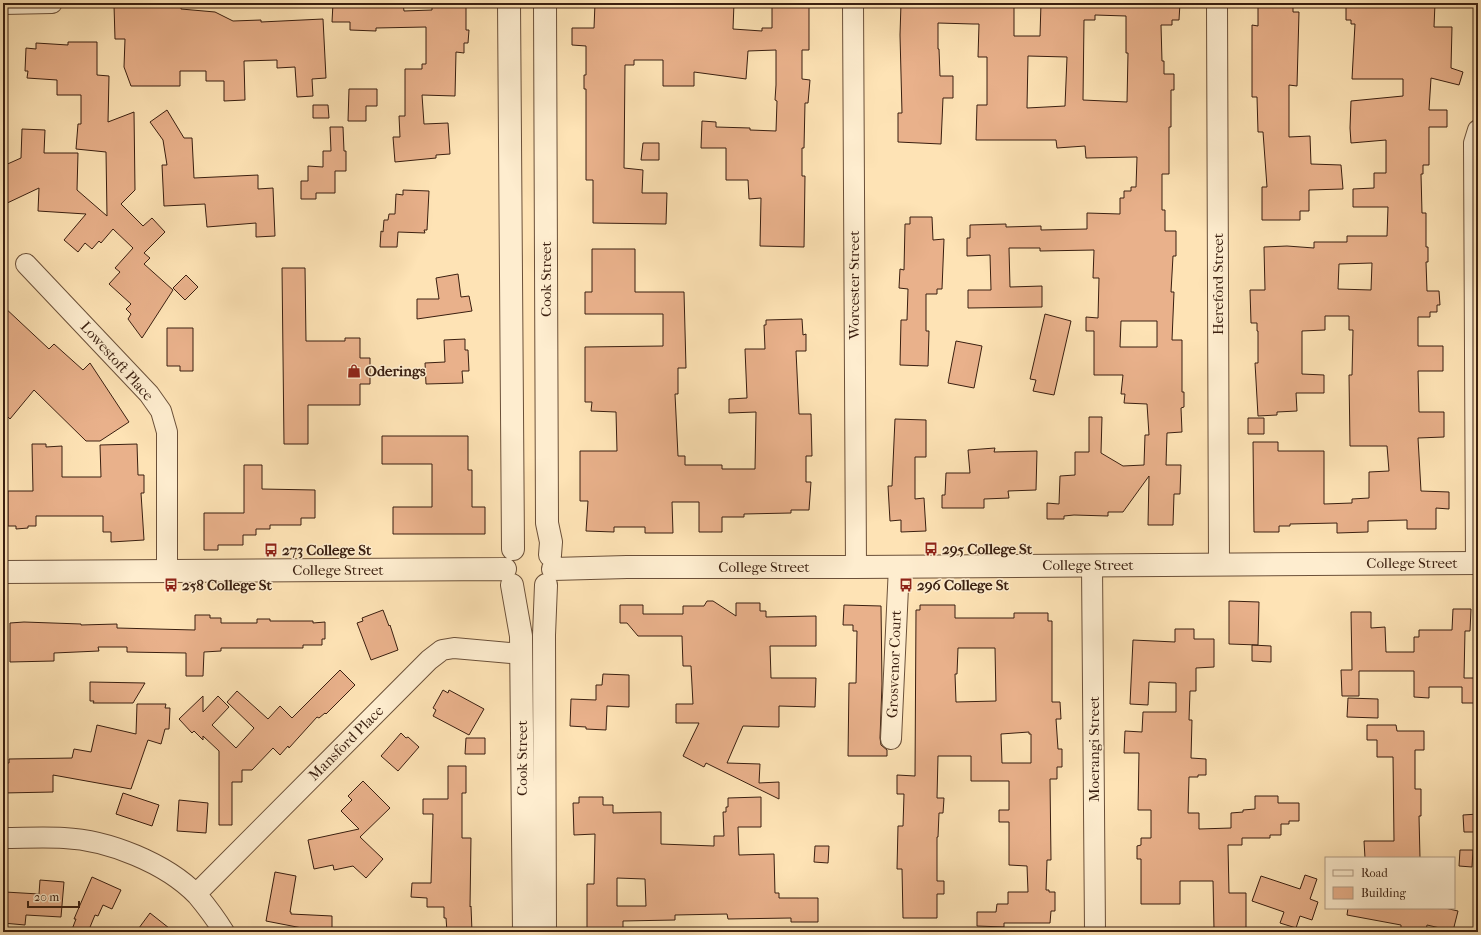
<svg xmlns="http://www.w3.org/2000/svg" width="1481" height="935" font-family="'IM FELL French Canon',serif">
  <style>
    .building { fill: #e9b18b; stroke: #3a1f10; fill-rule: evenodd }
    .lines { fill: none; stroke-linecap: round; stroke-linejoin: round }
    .minor-casing { stroke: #6b5039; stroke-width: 22 }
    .tertiary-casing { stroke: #6b5039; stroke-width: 24 }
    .minor { stroke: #feedcf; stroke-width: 20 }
    .tertiary { stroke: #feedcf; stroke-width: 22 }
    .labels { text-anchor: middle; stroke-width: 3; stroke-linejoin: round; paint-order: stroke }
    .street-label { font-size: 15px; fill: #3a1f10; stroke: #feedcf }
    .poi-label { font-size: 15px; font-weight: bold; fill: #3a1f10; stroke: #feedcf; text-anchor: start }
  </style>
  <rect width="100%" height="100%" fill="#fee3b5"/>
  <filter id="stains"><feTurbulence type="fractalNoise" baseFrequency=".005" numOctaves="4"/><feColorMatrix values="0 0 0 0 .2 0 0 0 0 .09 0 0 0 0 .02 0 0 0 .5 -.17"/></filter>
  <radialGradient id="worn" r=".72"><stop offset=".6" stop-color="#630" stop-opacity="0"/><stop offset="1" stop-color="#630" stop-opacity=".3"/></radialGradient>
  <path class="building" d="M163,3H181V9L215,12L233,21L261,20V22L323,19L326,78L312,79L313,96L297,97L295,67L277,68V60L244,61L245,100L224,101V81H206V71H180V86H131L124,67L125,39H115L114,5L163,4Z
    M333,3H403L404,11L432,10V3H466V30H469L468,43H464V53L456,52L455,96L422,95L424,124L448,123L450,154L436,155V158L395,162L393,137H400L399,116H405V69H422V64H426V27L376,28V31L350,30V22H332Z
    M595,3H734L733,29L762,31V28H772V3H805V5H809V50H802V79L810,80L808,103H805L804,148H802V176H805L804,247L760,246L761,198L749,199L748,180H726V148H701L702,121L716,122V127L750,128V130L776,131L777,101L775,100L776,85V50L748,51L746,79L694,72V86H663V60H634V65H625L624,168L643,170L642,193H667L666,224L593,223V180H586V89H584V75H586V46L572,45V28H594Z
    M901,3H930V6L973,7V3H1014V36H1040L1041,3H1180L1179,20H1172V25H1161L1162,61H1164V74H1174V90H1171V127H1169V174H1162V210H1165V231H1176V256H1173L1171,292H1174L1172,340H1182V392H1184V407L1181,408L1182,432L1167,433L1166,465H1181L1180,494H1174L1173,525H1148L1149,476L1123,512H1108V516L1074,515L1064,516V519H1047V503L1059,504L1060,476L1075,475V452H1089V417H1102L1101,453L1123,466L1144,465L1145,435H1149L1147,404L1124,403L1125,394H1121L1123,375H1094V331H1086V317L1098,318L1099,278H1093L1094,250L1040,251V248H1009L1010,287L1042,286V307L968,308V290H991L990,255L967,256V238H970V225L1006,224V227L1041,226V230L1087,229V213L1120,214V198H1124V191H1131V187H1136L1137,157L1086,158L1085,146L1057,148L1056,140H976L977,105H987V57H978L979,24H973L938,23V49H939L940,76H953V98H943L941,144L898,142V113H902L900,35ZM1095,15L1126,16V53H1128L1127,102L1083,100L1084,20H1095ZM1028,56L1067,57L1065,106L1027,108ZM1121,321H1157V347H1120Z
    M1258,3H1293V12H1299L1297,86L1289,85V137L1310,136L1311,164L1341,165L1343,189L1309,190V211H1300V220H1262V187H1267L1263,132H1258L1257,97H1252V25L1258,26Z
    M1346,3H1435L1434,27H1452L1451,68L1463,72L1459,85L1431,78L1429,110H1447V127H1429V165H1423V174H1421L1422,213H1426V247H1428V262H1426L1427,291H1439L1440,305H1437V312H1430V317H1418V346H1443V371H1418L1419,412H1444V437L1418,438L1421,491L1449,492V509L1436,508V529H1407V520L1368,521V532L1337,533V523L1290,524V526H1279V532H1254L1253,442H1278V451H1324V504L1352,503V499L1369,498V472L1389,471L1387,446H1350L1349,375H1352L1353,330H1349V316H1325V330L1302,331V374L1324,375V393H1296L1297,411L1277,412V415L1258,416L1255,363H1258V331H1257V323H1251L1250,290H1265L1264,247L1287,246L1314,248V242H1347V236H1387L1388,207H1353V189L1374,188V173H1386V140L1351,143L1350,128L1351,101L1403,96V79H1352L1355,24H1351V20H1346ZM1372,263L1371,290L1338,289L1339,264Z
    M68,42H97V75L109,76L108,122L134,112L135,190L121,204L143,226L152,218L165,232L144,253L150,258L144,264L173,290L142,338L128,319L131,314L126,309L131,304L109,284L120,272L115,268L133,248L113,229L101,243L99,241L92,249L85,243L78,252L64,240L86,214L38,211L39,188L3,205V166L21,158L22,129L45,130L44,153H78L77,190L107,216L106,152L76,149L78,124H81V95H57V80L27,78L28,71H25L26,48L36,49V43L68,45Z
    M349,89H377V106H366V121H348Z
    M313,105H328L329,118H313Z
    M167,110L184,138H192L194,178L258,175V189L273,188L275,236L256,237V223L207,227L205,204L164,206L162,165H167L163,140L150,122Z
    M330,127H343L344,151H346V171H335V193H316V199H301V181H308V166L323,167V151H331Z
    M643,143H659V160H641Z
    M403,190L429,191L427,230H424L425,233L398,232L397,247H380L381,231L383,232L384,220H388L389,214H395L396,194L403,195Z
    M910,217H932L933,240L944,239L942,289H937V294H926V331H929L928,366L900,365L901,320H907L908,289L899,288L900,269L904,270L905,224H910Z
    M592,249H635V292H684L686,368H678V394H675L678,456H685V465H722V469H755L756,412L729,413V399L747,398L745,349H765L764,325H766V320L802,319L803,335L806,334V351H796L799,414H811L812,456H806V482H811L809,510H791V513L744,514V517H722V532H699V502H672L673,533H645V527H614V532L586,531L588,501H580V451H617L616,412L591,411L592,402H585V347L663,346V314H585V292H592Z
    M282,268H305L306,341H345V338H360V358H370V384H360V405H308V444H284Z
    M458,274L461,297L469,296L472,311L417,319V299H439L436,278Z
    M186,275L198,287L185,300L173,288Z
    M3,306L49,349L54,344L83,370L90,363L129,422L100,441H86L34,390L10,419L3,412Z
    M1045,314L1071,321L1054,395L1033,391L1036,380L1030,379Z
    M167,328H193V371H180V366H167Z
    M465,339V350H468L469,371H462L463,383L426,384L425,363L445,362L444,340Z
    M956,341L982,346L974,388L948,383Z
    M1248,418H1264V434H1248Z
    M895,419L926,420V457H915V499L924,498L926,531L901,532V520L890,521L888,486H892Z
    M382,436H468V470H472V507H485V534H393V507H432V464H382Z
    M32,444H46V447L62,446V477H101L100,445L137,444L138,475H144V493H141L144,540L111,542V532H103V516H36V526H28V528L16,529V526H8V491H33Z
    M995,448L994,452L1037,451L1036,490L1008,491L1009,498L984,499V508H942V495H945L946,473H970L968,450Z
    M244,465H262V489L315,490V518H301V525H270V529H256V535H243V545H218V550H204V513H244Z
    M707,601H713L736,616V603H760V611H766V617L816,616V646H770L771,678H816L815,707L779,706V727L743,726L727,763L760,764L759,783L779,782V799L706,763L704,767L683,756L699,723H676V704H693L691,666H683L682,636H638L627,623H620V605H643V614H683V606H704Z
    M1229,601L1259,602L1258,645L1229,644Z
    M844,605L881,606L882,684L880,738L881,745L887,750V756H848L849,683H856L857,631H853V625H843Z
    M920,605H955V618H1014V613H1048V621H1052V702H1060L1061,719H1056L1058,749H1062V767H1057V779H1050L1051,860H1047L1046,890H1049V892H1055V911H1051L1050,923H1004V927L977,926V912H996L997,904H1008V892H1028L1027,866L1009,865V822H999V810H1009V781H971V756H938L937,798H944L943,813H939L938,837H937V881H944V894H937V918H903L902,869H897L898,826H903L904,794H897V775L915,776L916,610H920ZM958,648H995L996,701L956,702L955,674H957ZM1029,732V734H1031V763H1002L1001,734Z
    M1453,609H1471L1470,631H1465L1464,678H1475V703H1462V687H1429V698L1414,697V671H1359V696H1342L1341,670H1352L1351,612H1371V628L1385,627L1386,652H1414V637H1419V630H1452Z
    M383,610L389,626L390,625L398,650L371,660L357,623L363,621L362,618Z
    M195,615H210V618H221V623H257V619H270V621H313V623L325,622V639H322V645H303V648H221V651L204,652L203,676H186V653L127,652V647H98L99,651L54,653V661L10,662V623L24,622L81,624V625L117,624V628L195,630Z
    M1175,629H1194V639H1214V667L1196,668V691H1190L1189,720H1192L1191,758L1206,759V775H1198V777H1189L1188,813H1199V829L1231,828V813L1243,812V810L1255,809V796H1278V803H1299V821H1289V824H1281V835H1270V838H1242V845H1228L1229,893H1246V928L1214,929L1213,881H1180V904H1141V859H1137V846L1141,845V838H1151V810H1138L1139,753H1124L1125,731L1142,732L1143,712H1176V683L1149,682L1148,705L1130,704L1133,640L1175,642Z
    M1252,645L1271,646V662L1252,661Z
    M340,670L355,685L326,714L325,713L319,718L317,717L289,748L288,746L280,755L273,748L252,770H242V782H232V825H219V751L203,736V740L194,731L192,733L179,719L203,696V712L218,696L229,707L212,725L236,748L254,728L227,702L237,691L268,719L280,706L292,718Z
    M603,674L629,675V707L607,706L606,730L586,729V727L570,726L571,699L596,700V685H602Z
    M90,682L145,683L133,703H93L94,701H90Z
    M443,690L448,693L449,690L484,709L469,735L433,716L436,710L433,708Z
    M1348,698L1378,699V718L1347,717Z
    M137,704H166L165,708H170L169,729H165L161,744L148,740L131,789L53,775V792L3,793V763H9V759L72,758L74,749L91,752L97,725L136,734Z
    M1367,725H1396L1397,731H1424V750H1415V789H1421V816H1419L1420,858H1365L1364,841H1394L1393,757H1377V740H1367Z
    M401,733L406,738L408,737L419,747L398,771L381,756Z
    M466,738H485V754H465Z
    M448,766H466V793H462V838H471L470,907L471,906L472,932H447L446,918H444V907H427V898L411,897L412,883H431L433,814H423V799H448Z
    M363,781L390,808L360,837L383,859L366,878L353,866L334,870L333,865L314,869L308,840L359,829L341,811L352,800L348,796Z
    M123,793L159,805L152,826L116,814Z
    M579,797H603V805H613V813L661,812V844L714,846V836H724L723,812H726V807H728V798L761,797V827H738L739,855L774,854L775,893H779V898H818V922H791V918L728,919L727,914L675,915V920L623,921V930H618V932H587V884H594L595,834L574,835L573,803H579ZM617,878L645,879L646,906H617Z
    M179,800L208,803L206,833L177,831Z
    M1478,814V832H1464L1463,815Z
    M815,846H829L828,863L814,862Z
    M1460,850H1473L1472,867L1459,866Z
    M275,872L296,876L290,912H291V914L332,916V932H302V928L266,921Z
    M1305,875L1317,879L1310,899L1318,902L1312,920L1300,916L1296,928L1280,923L1284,912L1252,901L1261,876L1300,889Z
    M92,877L121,890L112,909L103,905L98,916L95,915L88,932H71L76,919H74Z
    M40,880L64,882L61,917L26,915L25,925L3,923V896H5V892L39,894Z
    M1348,908H1445L1458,911L1453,931L1427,925L1426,932H1415L1401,929V925L1347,915Z
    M150,913L174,932H136Z"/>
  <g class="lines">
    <g class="minor-casing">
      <path id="minor" d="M853,3L856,567
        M1217,3L1219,565
        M3,4L52,3
        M26,264L149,394L161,411L167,432V571
        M1476,563L1474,143L1478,130
        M1092,565L1095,932
        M891,739L899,566
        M3,838C23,838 44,837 64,838C108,840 166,863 197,895C207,907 216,919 224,932
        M196,894L429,660L442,650L454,648L522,654"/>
    </g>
    <g class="tertiary-casing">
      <path id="tertiary" d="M509,3L513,549
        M545,3L547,523L551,542L550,555
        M553,569L627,567H856L1478,563
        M3,572L505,569
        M512,585L521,636L524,932
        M545,932L544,635L546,585"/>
    </g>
    <use href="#minor" class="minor"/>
    <use href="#tertiary" class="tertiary"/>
  </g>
  <defs>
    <g id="shop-bare" transform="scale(1.08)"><path d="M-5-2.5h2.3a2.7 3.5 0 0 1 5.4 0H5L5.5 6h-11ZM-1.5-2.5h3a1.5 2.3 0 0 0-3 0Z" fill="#8f2418" stroke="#feedcf" stroke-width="2.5" paint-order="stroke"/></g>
    <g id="bus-bare" transform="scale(1.08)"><path d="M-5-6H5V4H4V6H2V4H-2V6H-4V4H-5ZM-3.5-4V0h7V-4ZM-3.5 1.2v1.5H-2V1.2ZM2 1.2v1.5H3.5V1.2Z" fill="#8f2418" stroke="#feedcf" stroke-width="2.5" paint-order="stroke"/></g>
  </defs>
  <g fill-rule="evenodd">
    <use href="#shop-bare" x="354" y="371"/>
    <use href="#bus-bare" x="931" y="549"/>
    <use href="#bus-bare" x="271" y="550"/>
    <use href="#bus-bare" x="171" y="585"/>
    <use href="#bus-bare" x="906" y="585"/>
  </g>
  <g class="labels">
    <g class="street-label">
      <text transform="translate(546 279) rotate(-90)" y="5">Cook Street</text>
      <text transform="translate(1218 284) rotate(-90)" y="5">Hereford Street</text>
      <text transform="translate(854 285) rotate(-90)" y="5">Worcester Street</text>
      <text transform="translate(117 361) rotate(48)" y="5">Lowestoft Place</text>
      <text x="1412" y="568">College Street</text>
      <text x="1088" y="570">College Street</text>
      <text x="764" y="572">College Street</text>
      <text x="338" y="575">College Street</text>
      <text transform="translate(894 664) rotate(-88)" y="5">Grosvenor Court</text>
      <text transform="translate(346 743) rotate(-45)" y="5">Mansford Place</text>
      <text transform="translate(1094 749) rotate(-90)" y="5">Moerangi Street</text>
      <text transform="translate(522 758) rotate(-90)" y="5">Cook Street</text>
    </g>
    <g class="poi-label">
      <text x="365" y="376">Oderings</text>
      <text x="942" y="554">295 College St</text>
      <text x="282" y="555">273 College St</text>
      <text x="182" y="590">258 College St</text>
      <text x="917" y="590">296 College St</text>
    </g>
  </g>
  <rect width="1481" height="935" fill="none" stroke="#fee3b5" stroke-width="16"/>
  <rect x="4" y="4" width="1473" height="927" fill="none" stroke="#3a1f10" stroke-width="2"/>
  <rect x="8" y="8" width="1465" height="919" fill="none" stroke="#3a1f10"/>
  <rect x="1325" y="857" width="130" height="52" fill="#feedcf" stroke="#b09b83"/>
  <rect x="1333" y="870" width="20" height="6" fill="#feedcf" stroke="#b09b83"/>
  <text x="1361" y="877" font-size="12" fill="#3a1f10">Road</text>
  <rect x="1333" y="887" width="20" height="12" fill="#e9b18b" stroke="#b09b83"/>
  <text x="1361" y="897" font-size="12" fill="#3a1f10">Building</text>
  <path d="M28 901v6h51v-6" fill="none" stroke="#3a1f10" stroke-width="2"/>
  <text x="34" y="901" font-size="12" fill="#3a1f10" stroke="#feedcf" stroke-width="3" paint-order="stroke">20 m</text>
  <rect width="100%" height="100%" filter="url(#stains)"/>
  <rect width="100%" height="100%" fill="url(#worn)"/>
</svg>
